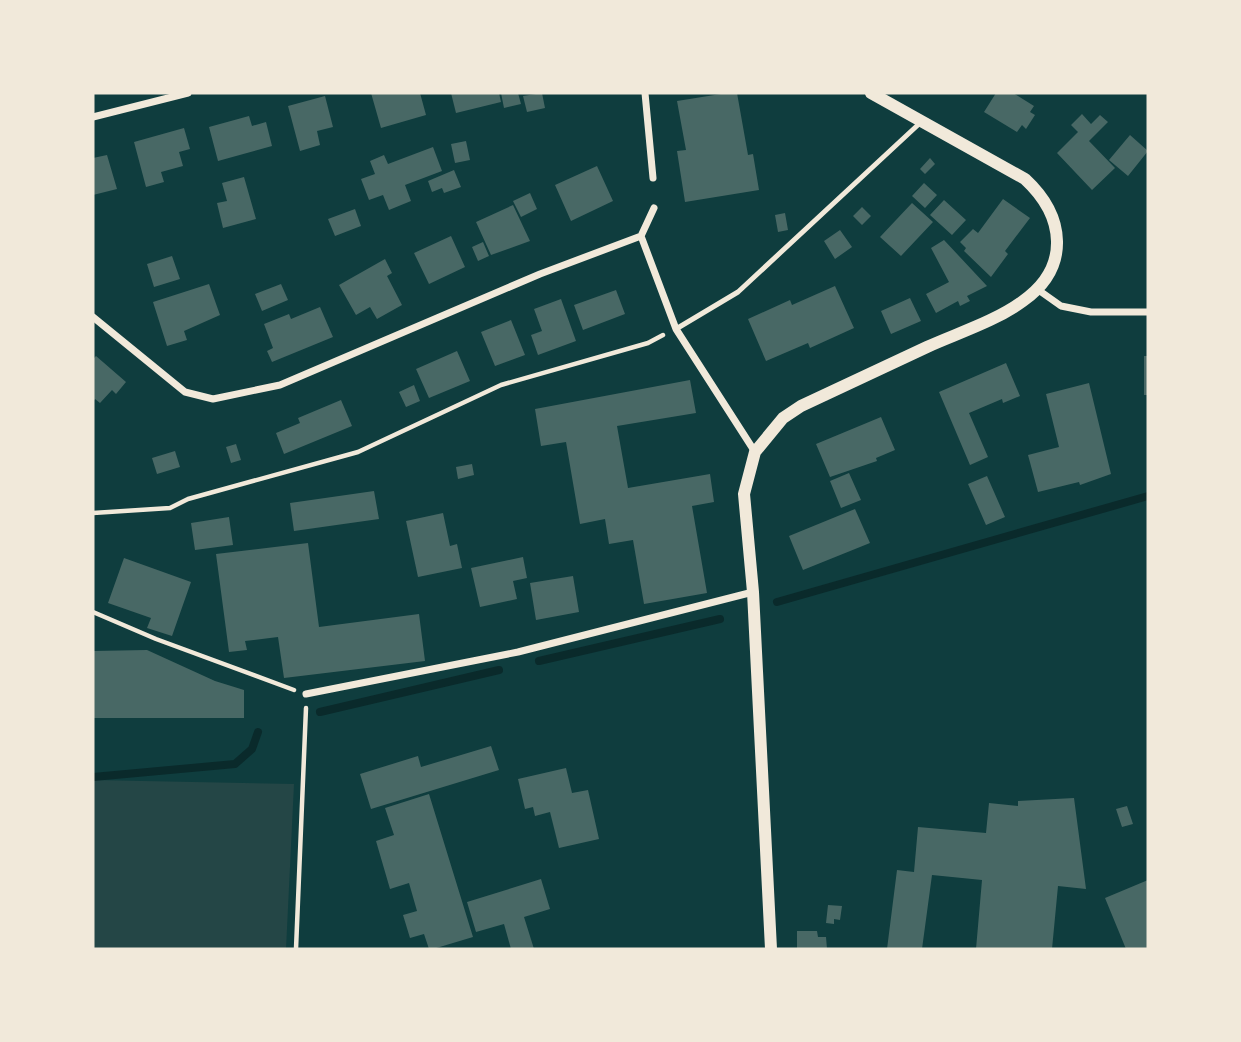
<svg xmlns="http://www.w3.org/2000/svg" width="1241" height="1042" font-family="Jost,sans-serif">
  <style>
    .green { fill: #244646 }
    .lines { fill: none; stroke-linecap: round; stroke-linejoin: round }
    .stream { stroke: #0a2a2b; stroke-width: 8 }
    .building { fill: #486865 }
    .path { stroke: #f1e9da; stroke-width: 4.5 }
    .service { stroke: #f1e9da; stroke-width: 5 }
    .minor { stroke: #f1e9da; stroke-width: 7 }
    .tertiary { stroke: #f1e9da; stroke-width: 12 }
  </style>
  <rect width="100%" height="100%" fill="#0f3d3e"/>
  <path class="green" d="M93,780L294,784L286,949H93Z"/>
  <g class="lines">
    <path class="stream" d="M777,602L1148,496
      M539,661L720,619
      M320,712L499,670
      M93,777L235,764L252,749L258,732"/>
  </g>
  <path class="building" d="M371,93H420L426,115L381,128Z
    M451,93H499L501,102L456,113Z
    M501,93H518L521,104L504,108Z
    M542,93L545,108L527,112L523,96Z
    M727,93H737L748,155L753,154L759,190L685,202L677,151L686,150L677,101Z
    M996,93H1013L1034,106L1030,112L1035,115L1026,129L1022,125L1017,132L984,112Z
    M325,96L333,127L317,131L320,145L300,151L288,106Z
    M1082,114L1091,124L1100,115L1108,122L1089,141L1115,168L1092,190L1057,153L1078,132L1071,125Z
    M249,116L252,126L266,122L272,146L218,161L209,127Z
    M184,128L190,149L179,152L183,166L161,172L164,182L146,187L134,142Z
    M1130,135L1148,151L1128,176L1109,160Z
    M466,141L470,160L455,163L451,144Z
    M433,147L442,171L405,185L411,201L389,210L383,195L369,200L361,179L375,174L370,161L384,155L388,164Z
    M107,155L117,189L93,195V158Z
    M930,158L935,164L925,174L920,169Z
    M597,166L613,201L571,221L555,185Z
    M454,170L461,187L444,193L442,188L432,192L428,181Z
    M244,177L256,219L223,228L217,203L227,201L222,183Z
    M924,183L937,195L925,208L912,196Z
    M530,193L537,209L521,217L513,201Z
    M1003,199L1030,218L1005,251L1008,254L991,277L964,251L966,248L960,242L973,229L978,233Z
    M944,200L966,220L952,235L930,215Z
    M912,203L933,222L901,256L880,237Z
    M513,205L530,241L491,255L476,222Z
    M862,207L871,216L862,225L853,216Z
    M355,209L361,226L335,236L328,219Z
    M785,213L788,230L778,232L775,215Z
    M840,230L852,247L835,259L824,241Z
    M451,236L465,267L429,284L414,253Z
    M944,240L987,286L967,296L970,301L960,306L958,301L936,313L926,294L949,282L931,248Z
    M483,242L489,256L478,261L472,247Z
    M172,256L180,279L154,287L147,264Z
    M385,259L392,273L387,276L402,305L377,319L370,307L356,315L339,285Z
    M209,284L220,315L184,331L187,340L167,346L153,302Z
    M281,284L288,300L262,311L255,294Z
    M835,286L854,328L810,348L808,343L766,361L748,319L790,300L792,305Z
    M616,290L625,314L583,330L574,305Z
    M910,298L921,321L891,334L881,311Z
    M561,299L576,341L538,355L531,335L542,331L534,309Z
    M320,307L333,337L272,362L267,351L273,348L264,324L289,314L291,319Z
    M511,320L525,355L495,366L481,332Z
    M457,351L470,381L429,398L416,369Z
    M96,356L126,382L116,394L112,390L100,403L95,399L93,402V359Z
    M1144,356H1148V395H1144Z
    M1006,363L1020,396L1003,403L1002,399L969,413L988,457L970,465L939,392Z
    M690,380L696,413L617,426L628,488L710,474L714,502L692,506L707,593L644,604L633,540L609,544L605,519L580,524L566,442L541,446L535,409Z
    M1089,383L1111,474L1080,485L1079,482L1038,492L1028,455L1059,447L1046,394Z
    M414,385L420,401L406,407L399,392Z
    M341,400L352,426L284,454L276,433L300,423L298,418Z
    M881,417L895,450L876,458L877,461L830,477L816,444Z
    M236,444L241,460L231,463L226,447Z
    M175,451L180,467L157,474L152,458Z
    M472,464L474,475L458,479L456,467Z
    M849,473L861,500L841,508L830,481Z
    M987,476L1005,517L986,525L968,484Z
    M374,491L379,519L294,531L290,503Z
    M855,509L870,543L803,570L789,536Z
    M443,513L450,546L457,544L462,568L418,577L406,521Z
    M229,517L233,545L195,550L191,523Z
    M308,543L319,627L419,614L425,661L284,678L278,637L245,641L247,650L229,652L216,554Z
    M523,557L527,578L513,581L517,599L480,607L471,568Z
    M124,558L191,582L172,636L147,628L151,618L108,603Z
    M573,576L579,612L536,620L530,583Z
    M147,650L215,681L244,690V718H93V651Z
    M491,746L499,770L371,809L360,774L418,756L421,767Z
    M566,768L572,793L588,790L599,839L559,848L550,812L535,816L533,807L525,809L518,779Z
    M429,794L473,937L433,949H429L424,934L410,938L403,915L417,911L409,883L390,889L376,841L394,835L385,808Z
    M1074,798L1086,889L1058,886L1052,949H976L982,880L932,875L922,949H887L897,870L914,872L918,827L986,833L989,803L1018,806V801Z
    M1127,806L1133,824L1122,827L1116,809Z
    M541,879L550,909L524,917L534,949H511L504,924L476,932L467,902Z
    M1148,880V949H1126L1105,898Z
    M828,905L842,906L840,920L834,919V924L826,923Z
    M797,931H817L818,937H826L827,949H797Z"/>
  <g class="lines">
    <path class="path" d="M93,513L170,508L188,499L358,452L501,385L648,343L663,335
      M93,612L156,639L294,690
      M296,949L306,708"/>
    <path class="service" d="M676,329L738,292L920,123"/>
    <path class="minor" d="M645,93L653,178
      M93,117L188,93
      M641,236L654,208
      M1037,289L1061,306L1091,312H1148
      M93,317L185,392L213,399L280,385L540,274L641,236L676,329L755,452
      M306,694L518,652L753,592"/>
    <path class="tertiary" d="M771,949L753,592L744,494L755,452L783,418L801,406C843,386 885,367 927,347C958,333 996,321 1023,301C1071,267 1065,216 1025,179L871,93"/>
  </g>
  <rect width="1241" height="1042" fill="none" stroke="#f1e9da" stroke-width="189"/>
</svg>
